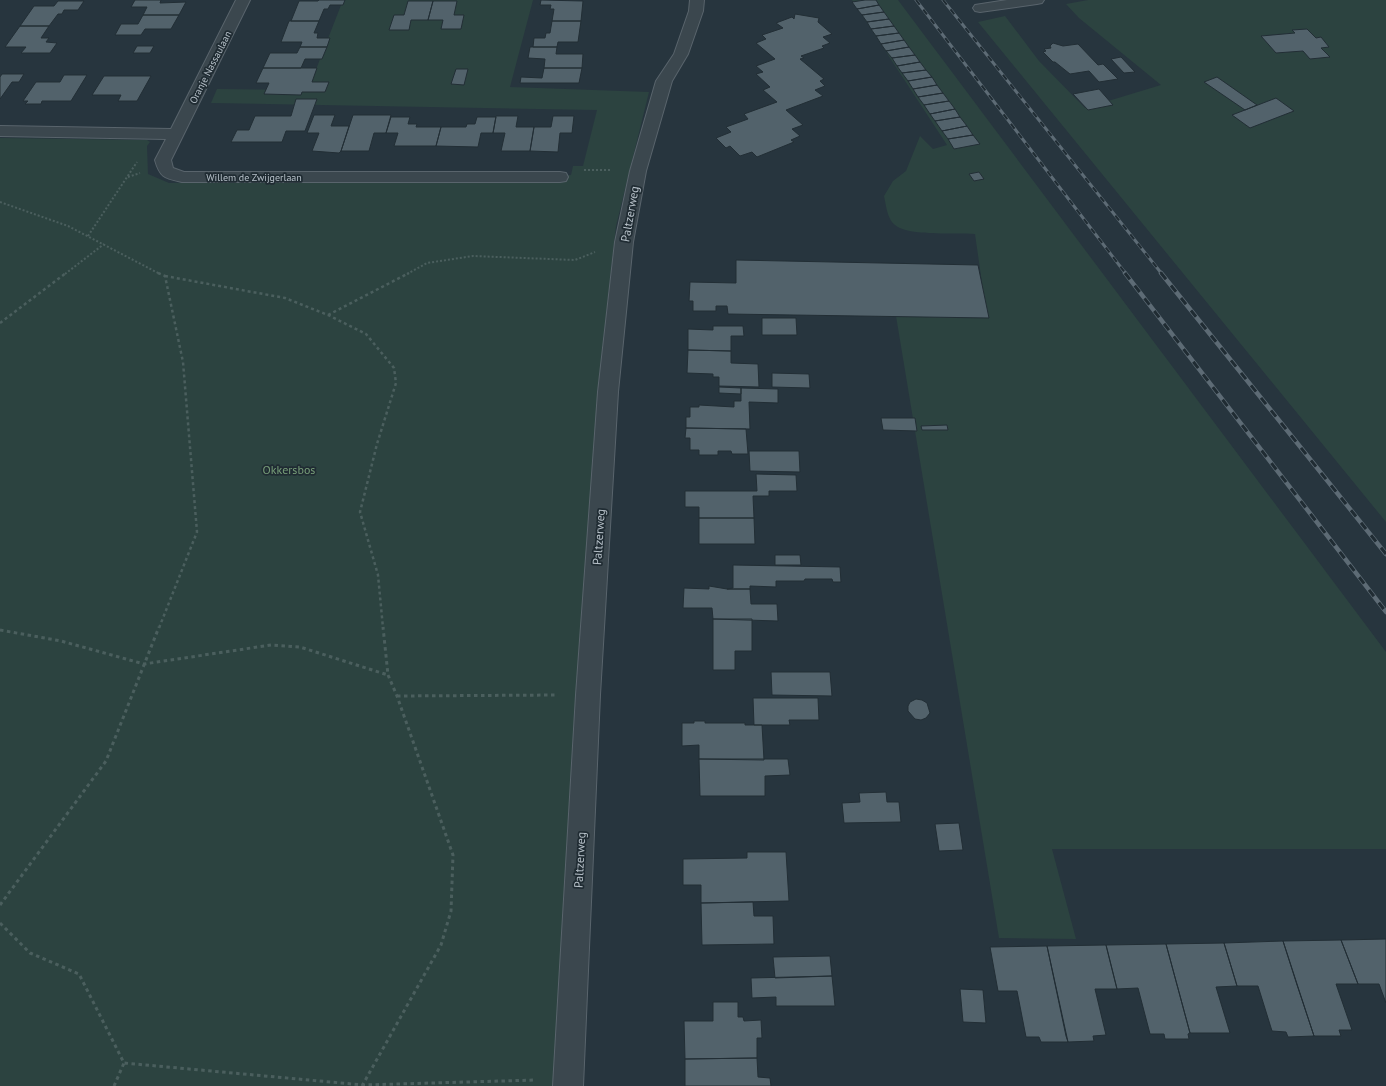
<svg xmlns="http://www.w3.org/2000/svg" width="1386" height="1086" font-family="'PT Sans',sans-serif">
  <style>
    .green { fill: #2c4340 }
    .building { fill: #52626b; stroke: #222e35 }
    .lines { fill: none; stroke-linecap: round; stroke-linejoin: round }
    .minor-casing { stroke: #59646c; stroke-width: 2 }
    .tertiary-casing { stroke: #59646c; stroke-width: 2 }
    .path-far2 { stroke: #4b5f5e; stroke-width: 2; stroke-dasharray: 2 2; stroke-linecap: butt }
    .path-far1 { stroke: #4b5f5e; stroke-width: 2.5; stroke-dasharray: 3 3; stroke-linecap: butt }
    .path { stroke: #4b5f5e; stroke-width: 3; stroke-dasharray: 3.5 3.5; stroke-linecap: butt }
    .minor { fill: #3b474e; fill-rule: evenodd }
    .tertiary { fill: #3b474e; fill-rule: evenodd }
    .rail-far1-casing { stroke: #5d6b75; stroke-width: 3 }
    .rail-casing { stroke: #5d6b75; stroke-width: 4.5 }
    .rail-far1 { stroke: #202c33; stroke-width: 2; stroke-dasharray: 6; stroke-linecap: butt }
    .rail { stroke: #202c33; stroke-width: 3; stroke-dasharray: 8; stroke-linecap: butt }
    .labels { text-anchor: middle; stroke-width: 3.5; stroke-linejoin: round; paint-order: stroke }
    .far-street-label { font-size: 10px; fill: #b7c1c9; stroke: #202c33 }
    .street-label { font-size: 12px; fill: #b7c1c9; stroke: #202c33 }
    .park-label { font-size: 12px; fill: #779d78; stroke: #202c33 }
  </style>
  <rect width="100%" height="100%" fill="#27353e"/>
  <path class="green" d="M343,0H533L510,87L649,92L616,226L598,388L582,707L558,1086H0V138L147,140L150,142L147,146L148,174L169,183L571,175L573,166H583L597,110L211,103L217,89L308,90Z
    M852,0H898L1386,652V849H1052L1076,939L999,938L895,310L986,311L975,234C954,232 910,237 895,225C887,219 886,205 884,196L893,181L906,171L920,136L933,149L947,145Z
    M1088,0H1386V522L978,22L1005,16L1039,61L1085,108L1161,85L1079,18L1066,4Z"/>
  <path class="building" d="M135,0H161L160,3L186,2L179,15H143L147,7H131Z
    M319,0H345L343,5H330L328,9H324L319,21H291L299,1H318Z
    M541,0L583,1L581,21H552L554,9H550L551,5H540Z
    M865,0H876L879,5L857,9L852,2Z
    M58,1H84L78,10H64L62,14H58L49,26H20L34,6H54Z
    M408,1H433L428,20H411L409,30H389L394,15H404Z
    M433,1H457L454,15H464L461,29H441L443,20H428Z
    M879,5L884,12L862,15L857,9Z
    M884,12L889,19L867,22L862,15Z
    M795,14L819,18L818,22L832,34L823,37L830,43L822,46L824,48L801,56L804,58L800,59L824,79L820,81L825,86L815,90L823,96L786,110L803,125L792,129L800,136L791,140L794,142L757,157L752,152L740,156L730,146L726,148L716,138L731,132L726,127L748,119L744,114L777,102L763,90L770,87L756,74L763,72L756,66L775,59L756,43L766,39L762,35L783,28L776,23L792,17L794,19Z
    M143,15H179L171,29H145L141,35H115L121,24H138Z
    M889,19L894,26L871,29L867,22Z
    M289,21H319L314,33H318L317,38H330L327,47H300L302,42H281Z
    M552,21H581L578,42H558L557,47H533L534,38H545L546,33H550Z
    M20,26H49L41,38H49L46,42L57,43L50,53H21L26,47H5Z
    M894,26L899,33L876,36L871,29Z
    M1307,29L1316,38L1321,37L1329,47L1321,48L1330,57L1310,59L1303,51L1276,53L1261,36L1295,33L1292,30Z
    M899,33L904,40L881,44L876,36Z
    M904,40L909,47L886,51L881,44Z
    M1053,43L1063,46L1078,44L1098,65L1103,64L1118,79L1099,82L1089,71L1070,74L1055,62H1053L1043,52L1046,51L1044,49L1051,48L1050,46Z
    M137,46H154L150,53H133Z
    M300,47H327L322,59H305L301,68H263L270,53H297Z
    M530,47H557L556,54H583L582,68H544L545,59L528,58Z
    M909,47L915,55L892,58L886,51Z
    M915,55L920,62L897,66L892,58Z
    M1121,57L1135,72L1124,73L1111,59Z
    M920,62L926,70L902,73L897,66Z
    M263,68H317L312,82H329L325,92H302L301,95L264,94L269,83H256Z
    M544,68H582L579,83H520L521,77L542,78Z
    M456,69H468L464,85L451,84Z
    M926,70L932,77L908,81L902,73Z
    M2,74H24L19,82H12L0,99V77Z
    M64,75H87L71,101H42L41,104H25L28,101H23L36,82H60Z
    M104,76H151L137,101H118L121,95H92Z
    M932,77L937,85L913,89L908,81Z
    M1217,77L1257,105L1245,110L1204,82Z
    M937,85L943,93L918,97L913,89Z
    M1099,89L1113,105L1088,110L1073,94Z
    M943,93L949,101L924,105L918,97Z
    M1276,98L1294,111L1250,128L1232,115Z
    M296,99H317L305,131H286L282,142H231L237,130H249L255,116H291Z
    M949,101L955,109L930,114L924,105Z
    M955,109L960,117L935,121L930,114Z
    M314,115H335L331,126H349L341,151L339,153L312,151L319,133H307Z
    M353,115H391L386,133H374L369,151H341Z
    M496,116H518L516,127H534L530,151H501L505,133H493Z
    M553,116H574L572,133H560L558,152L530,151L534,127H551Z
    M391,117H410L408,124H417L416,127H441L436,146H394L398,133H386Z
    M477,117H496L493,133H481L478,147L436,146L441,127H466L467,124H475Z
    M960,117L967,126L942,131L935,121Z
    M967,126L973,135L948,139L942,131Z
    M973,135L980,144L954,149L948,139Z
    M979,172L984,179L974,181L969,174Z
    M736,260L978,265L989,318L728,314L727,306H716V311H693V301H689L690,282L736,283Z
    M762,318H796L797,335H762Z
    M713,326H743L744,336H731V351L688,350V329L713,330Z
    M688,350L731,351V363L758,364L759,387L719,386V377H713V374L687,373Z
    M772,373L809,374L810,388L772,387Z
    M719,387L741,388V394L719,393Z
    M741,388L778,389V403L749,402L750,429L686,428V417H690V407H699V405L734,407V401H741Z
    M881,418H915L917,431L883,430Z
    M947,425L948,430H922L921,426Z
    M686,428L746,429L748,454H732L731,451H718V455H699V450H690V438H685Z
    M749,451H799L800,472L750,471Z
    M756,474L796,475L797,491H769V496H753L754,518H699V507H685V491H757Z
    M699,518H754L755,544H699Z
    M775,555H800L801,565H775Z
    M733,565L840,567L841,582H833L832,579H805L804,581H776V587L750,586V589H727L733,588Z
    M709,586L727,589H750L751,604H777L778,621L713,619L712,608H683L684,588L709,589Z
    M713,619H752V651H735V670H713Z
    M771,672H830L832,696L772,695Z
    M753,698H818L819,720H789L790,725H754Z
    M916,699L922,700L927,703L930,713L926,718L921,720L915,719L908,711V706L910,702Z
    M694,721H705V723H745V725H762L764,760L699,759V745L682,746V723H694Z
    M699,759H788L790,775L765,776V796H700Z
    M886,792L887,802H899L901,822L844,823L842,803L860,802L859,793Z
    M959,823L963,850L939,851L935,824Z
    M747,852H786L789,901L701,903V885H683V859L747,858Z
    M753,902L754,916H773L774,944L702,945L701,903Z
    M1386,939V1003L1379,984H1358L1341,940Z
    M1341,940L1358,984H1336L1352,1030H1339L1341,1036H1314L1283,941Z
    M1283,941L1297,985L1314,1036L1288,1037L1286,1032L1272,1031L1258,986H1237L1224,943Z
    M1224,943L1237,986L1216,987L1230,1033H1190L1166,944Z
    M1166,944L1190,1033L1188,1034L1189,1039H1165L1164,1034H1150L1138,988L1117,989L1106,945Z
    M1106,945L1117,989H1095L1106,1035L1093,1036L1094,1041L1068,1042L1047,946Z
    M1047,946L1066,1036L1068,1042H1041L1039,1037H1026L1017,991H998L990,947Z
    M830,956L832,976L775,978L773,957Z
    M832,976L835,1006H776V997L752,998L751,978Z
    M960,989L983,990L986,1023L963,1022Z
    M713,1002H738V1017H743L744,1021L761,1020L762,1038H757V1058L685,1059L684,1021H713Z
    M757,1058L758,1077L770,1078L771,1086H685V1059Z"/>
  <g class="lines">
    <g class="minor-casing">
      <path id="minor" d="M236,0H250L171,160L173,168L184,172H560L566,173L568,177L566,181L560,182H182C165,178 160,178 155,160L166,139L0,136V126L171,129Z
        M1007,0H1044L1042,3L1037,4L980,12L975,11L973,8L975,5Z"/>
    </g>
    <g class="tertiary-casing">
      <path id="tertiary" d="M690,0H704L703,11L688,54L672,81L646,171L633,242L618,392L600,695L583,1086H553L576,695L598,392L615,242L630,171L656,81L674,54L689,11Z"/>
    </g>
    <path class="path-far2" d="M584,170H611
      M128,177L140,173
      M0,202L68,226L160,274
      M88,236L137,162
      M65,274L104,244
      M407,274L427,263L473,256L575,260L595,252"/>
    <path class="path-far1" d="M158,273L165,276L183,362L197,532L159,628
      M165,276L285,298L328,315L366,334L394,368L396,383L377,444L360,512L378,575L383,628
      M328,315L409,273
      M0,323L66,273"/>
    <path class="path" d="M0,630L61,641L144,664L271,645L300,647L388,675
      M397,696L558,695
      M0,905L106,761L159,627
      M0,923L30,953L79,974L124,1063L363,1085L536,1080
      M114,1086L124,1063
      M362,1086L441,945L451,911L453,855L397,696L388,675L383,627"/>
    <use href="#minor" class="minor"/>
    <use href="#tertiary" class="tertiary"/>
    <g class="rail-far1-casing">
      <path id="rail-far1" d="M916,0L1126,274
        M943,0L1162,274"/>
    </g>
    <g class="rail-casing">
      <path id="rail" d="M1125,273L1386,612
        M1161,273L1386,554"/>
    </g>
    <use href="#rail-far1" class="rail-far1"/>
    <use href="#rail" class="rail"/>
  </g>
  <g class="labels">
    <g class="far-street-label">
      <text transform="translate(210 67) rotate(-63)" y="4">Oranje Nassaulaan</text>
      <text x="254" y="181">Willem de Zwijgerlaan</text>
    </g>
    <g class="street-label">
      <text transform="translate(630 214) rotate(-80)" y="4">Paltzerweg</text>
      <text transform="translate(599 537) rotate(-86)" y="4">Paltzerweg</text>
      <text transform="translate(580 860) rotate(-87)" y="4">Paltzerweg</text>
    </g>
    <g class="park-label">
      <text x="289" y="474">Okkersbos</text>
    </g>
  </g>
</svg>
